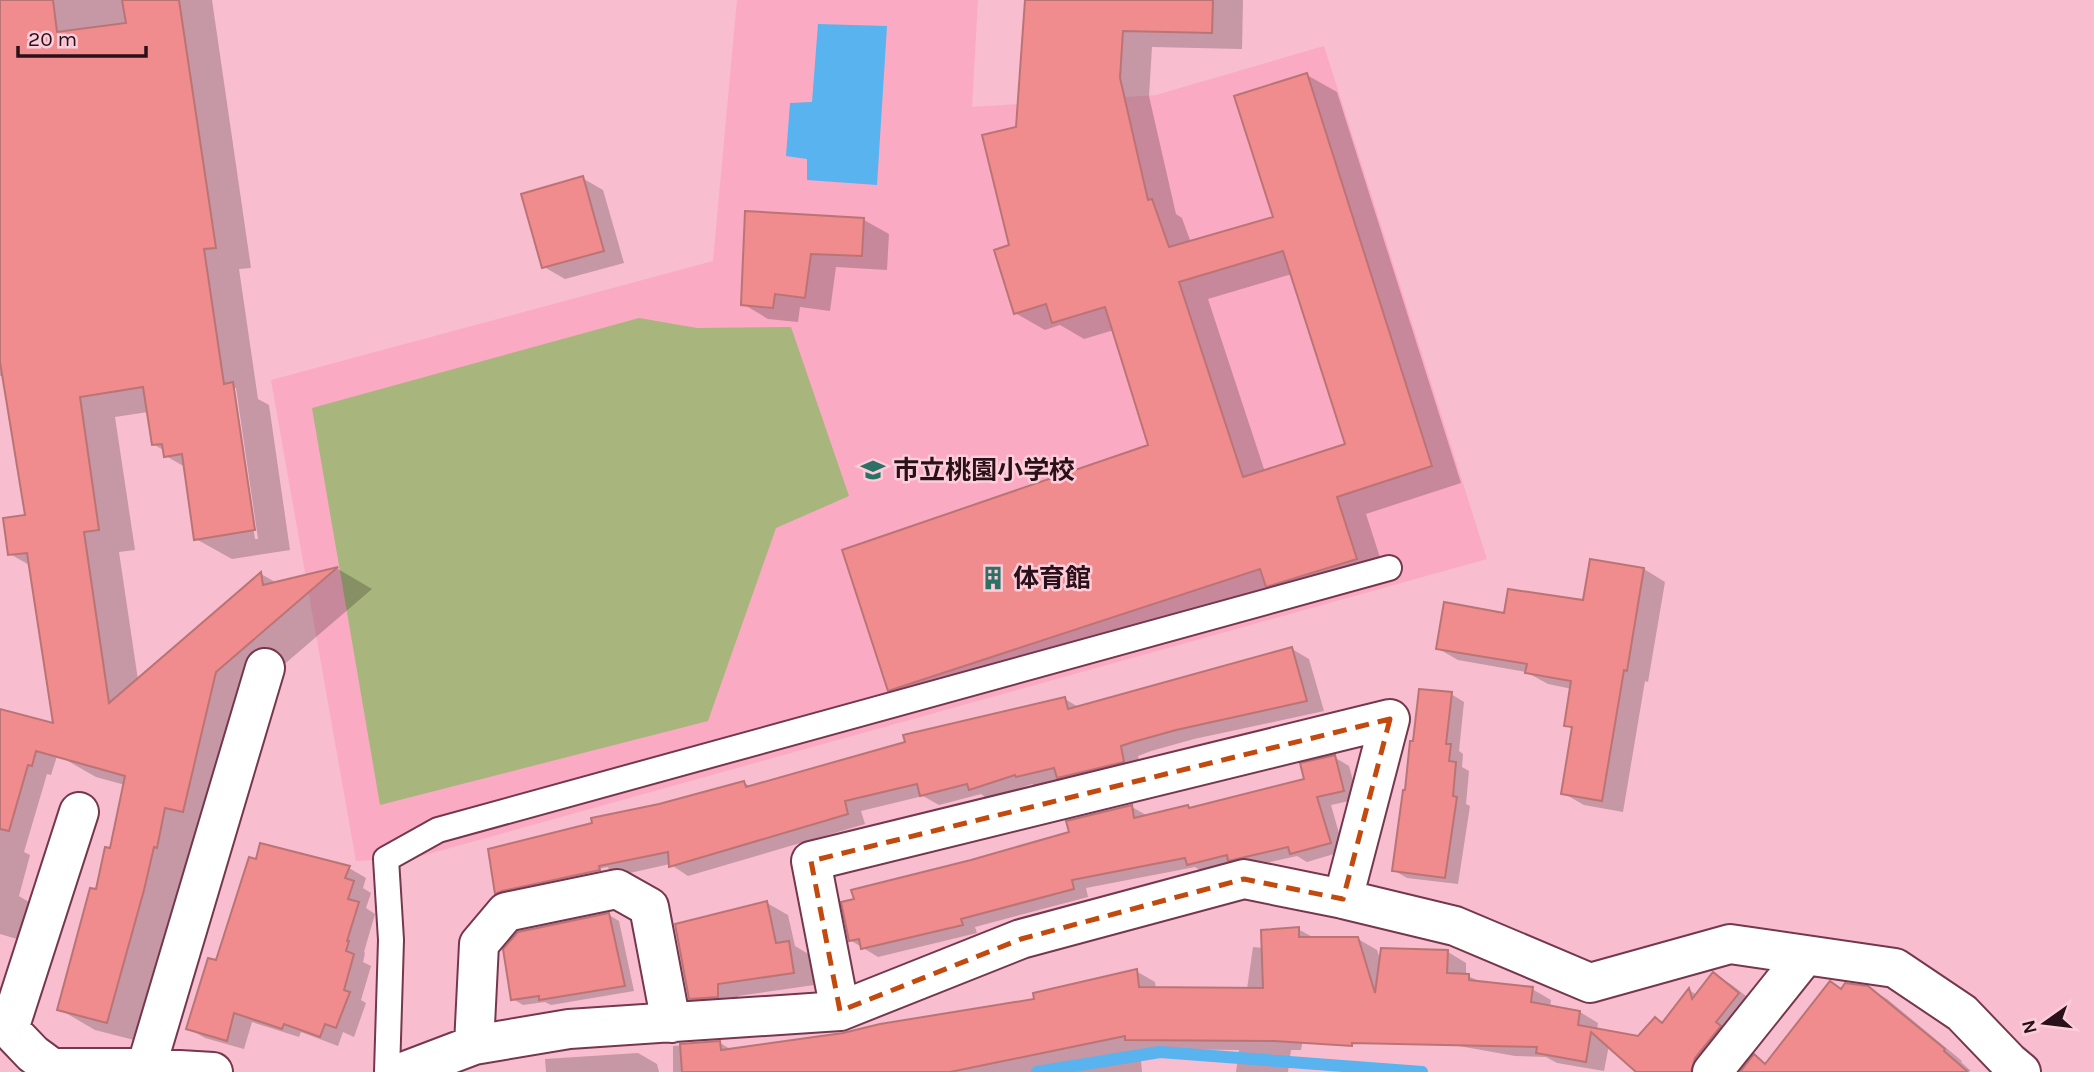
<svg xmlns="http://www.w3.org/2000/svg" width="2094" height="1072" font-family="Karla,'Noto Sans JP',sans-serif">
  <style>
    .built { fill: #fbaac3 }
    .green { fill: #a8b57d }
    .water { fill: #58b3ee }
    .shadow { fill: #0003; fill-rule: evenodd }
    .lines { fill: none; stroke-linecap: round; stroke-linejoin: round }
    .stream { stroke: #58b3ee; stroke-width: 12 }
    .building { fill: #f08c8e; stroke: #bb7475; stroke-width: 2; fill-rule: evenodd }
    .service-casing { stroke: #75374d; stroke-width: 28 }
    .minor-casing { stroke: #75374d; stroke-width: 42 }
    .service { stroke: #fff; stroke-width: 24 }
    .minor { stroke: #fff; stroke-width: 38 }
    .marked { fill: none; stroke: #c24a0f; stroke-width: 5; stroke-dasharray: 14 9; stroke-linejoin: round }
    .labels { text-anchor: middle; stroke-width: 5; stroke-linejoin: round; paint-order: stroke }
    .poi-label { font-size: 26px; font-weight: bold; fill: #2a1019; stroke: #fccedb; text-anchor: start }
  </style>
  <rect width="100%" height="100%" fill="#f8bdce"/>
  <path class="built" d="M737,0H978L972,107L1156,95L1324,46L1487,559L414,858L356,861L271,380L713,261Z"/>
  <path class="green" d="M639,318L697,328L791,327L849,496L776,528L708,721L380,805L312,408Z"/>
  <path class="water" d="M818,24L887,26L877,185L807,180V159L786,156L790,103L812,102Z"/>
  <path class="shadow" d="M0,0H212L251,268L239,269L258,399L269,405L290,550L232,559L196,539L185,467L166,456L165,451L153,444L148,412L115,417L135,550L119,552L138,680L261,574L277,583L338,569L372,589L252,692L142,1042L95,1030L59,1009L111,850L125,785L96,777L59,756L31,566L10,554L27,516L4,376H0ZM232,388H236L258,539H255Z
    M1026,0H1243L1242,49L1152,47L1149,96L1176,214L1182,218L1191,243L1275,218L1307,75L1337,92L1461,483L1366,514L1386,576L920,707L890,689L1150,446L1114,330L1084,339L1060,325L1045,330L1015,313L1011,247ZM1292,274L1347,445L1265,472L1208,299Z
    M582,178L603,190L624,263L565,279L544,267Z
    M746,213L864,220L889,234L887,270L836,267L830,311L800,307L798,322L768,319L743,304Z
    M1644,569L1665,582L1648,682L1645,681L1623,812L1584,805L1563,793L1573,729L1566,725L1572,689L1548,684L1526,672L1458,660L1437,648L1506,615L1585,602Z
    M1292,649L1309,659L1324,711L1194,739L1151,751L1138,756L1141,771L1076,787L1062,779L1035,786L1032,784L988,799L981,794L939,805L923,796L861,811L865,824L688,876L670,864L616,876L514,903L497,893L659,806L744,783L752,787L1065,699L1080,708ZM608,867L609,870L509,891V887Z
    M1451,694L1464,702L1459,751L1463,754L1462,767L1469,771L1466,804L1470,806L1458,884L1407,878L1393,870L1415,743Z
    M0,711L57,756L51,775L47,774L24,852L30,855L19,896L37,907L27,942L0,934Z
    M1334,757L1349,766L1358,799L1331,805L1344,851L1307,862L1297,856L1244,868L1203,872L1195,867L1086,888L1088,897L975,927L977,933L878,957L850,940L972,862L1071,833L1132,807L1146,815L1188,807L1191,809L1306,780Z
    M349,868L366,878L363,888L371,893L366,908L375,914L364,952L365,953L363,962L371,966L361,1000L366,1003L354,1037L343,1032L338,1046L301,1032L299,1037L252,1022L244,1049L205,1038L188,1028L217,962Z
    M767,903L788,915L795,946L810,955L814,985L738,996L739,1008L711,1010L690,998Z
    M609,915L619,921L634,991L551,1005L545,1002L523,1005L513,999Z
    M1298,929L1316,939H1358L1377,950L1381,962L1448,952L1466,963V975L1483,983L1532,989L1551,1000L1550,1007L1580,1012L1598,1023L1597,1030L1639,1038L1663,1024L1689,990L1697,995L1714,974L1732,985L1756,1004L1712,1072H1639L1609,1045L1604,1071L1557,1063L1546,1057L1515,1056L1307,1019L1301,1050H1291L1288,1072H1236L1239,1050L1140,1049L1142,1072H673V1046L720,1043L732,1050L844,1034L1036,1001L1136,971L1155,982L1156,989H1247L1253,947L1263,948Z
    M1868,988L1887,999L1962,1061L1961,1062L1971,1071L1742,1072L1754,1057L1767,1064L1842,990Z
    M638,1053L657,1064L659,1072H546L545,1059Z"/>
  <g class="lines">
    <path class="stream" d="M1037,1072L1160,1052L1422,1072"/>
  </g>
  <path class="building" d="M0,0H53L57,32L126,23L122,0H179L216,248L204,249L224,384L233,382L255,530L194,540L182,454L164,457L162,444L152,445L143,387L80,397L99,530L84,532L109,703L261,572L263,585L338,567L216,672L183,812L165,808L157,848L154,847L144,890L107,1023L57,1010L90,888L96,889L105,847L110,848L125,776L36,751L32,766L28,765L9,831L0,829V709L53,723L27,553L8,555L3,518L25,515L0,362Z
    M1025,0H1213L1212,33L1123,31L1120,78L1148,200L1152,199L1169,247L1273,217L1234,96L1307,73L1432,466L1337,497L1357,559L1266,587L1260,569L888,691L842,550L1148,445L1105,307L1052,323L1046,304L1014,314L994,250L1009,245L982,135L1016,127ZM1283,251L1345,444L1243,477L1179,282Z
    M583,176L604,251L542,268L521,194Z
    M745,211L864,218L862,256L811,254L805,298L775,294L773,308L741,305Z
    M1590,559L1644,568L1627,671L1624,670L1602,801L1561,794L1572,727L1564,726L1571,681L1525,673L1527,664L1436,649L1444,602L1504,613L1508,589L1583,600Z
    M1292,647L1307,701L1176,730L1133,742L1121,746L1124,762L1057,778L1054,768L1016,777L1015,775L969,790L967,784L920,796L917,784L845,801L848,814L669,867L668,852L599,866L600,870L502,891L495,894L488,849L592,823L591,818L659,804L744,781L746,787L905,742L903,735L1065,697L1068,709Z
    M1419,689L1452,692L1446,744H1451L1449,761L1456,762L1453,796L1457,797L1445,878L1392,871L1403,790H1405L1410,741H1413Z
    M1335,755L1344,791L1317,797L1331,843L1290,854L1288,847L1228,861L1227,855L1187,865L1185,858L1072,880L1074,889L961,919L963,925L861,949L859,939L849,941L841,902L854,899L851,890L971,860L1069,832L1066,821L1132,805L1134,818L1188,805L1189,808L1304,779L1300,763Z
    M260,843L350,866L345,878L354,881L348,899L359,902L347,941H349L346,951L354,954L344,990L350,992L336,1028L325,1024L320,1037L284,1024L282,1029L234,1013L227,1041L186,1029L208,958L216,960L249,857L256,859Z
    M767,901L776,943L789,941L794,973L718,984V997L689,999L675,924Z
    M609,913L625,986L539,1000V996L511,1000L503,949L518,932Z
    M1299,927V937H1358L1375,993L1381,948L1448,950L1447,973L1469,974V980L1533,987L1531,1002L1580,1011L1578,1025L1638,1036L1655,1017L1662,1023L1689,988L1692,999L1713,972L1739,993L1716,1022L1721,1026L1695,1058L1691,1072H1636L1591,1032L1586,1062L1536,1053L1537,1047L1352,1043V1046L1274,1041L1125,1040V1036L950,1072H682L680,1044L720,1041L721,1050L843,1033L880,1024L1034,999L1033,993L1137,969L1139,987L1263,988L1261,930Z
    M1830,981L1841,989L1845,983L1868,986L1945,1049L1944,1051L1968,1072H1740L1754,1054L1765,1064Z"/>
  <g class="lines">
    <g class="service-casing">
      <path id="service" d="M387,1072L391,940L386,859L438,830L1389,568"/>
    </g>
    <g class="minor-casing">
      <path id="minor" d="M840,1011L811,861L1390,719L1343,899
        M0,1025L9,1029L33,1054L52,1068H146L213,1072
        M9,1029L79,812
        M474,1045L479,944L506,912L617,889L649,907L671,1023
        M146,1068L265,668
        M403,1072L474,1045L569,1029L840,1011L1021,939L1244,879L1343,899L1455,926L1590,983L1730,944L1895,968L1962,1013L2009,1062L2021,1072
        M1712,1072L1804,957"/>
    </g>
    <use href="#service" class="service"/>
    <use href="#minor" class="minor"/>
  </g>
  <path class="marked" d="M1390,719L1343,899L1244,879L1021,939L840,1011L811,861Z"/>
  <defs>
    <g id="school-bare" transform="scale(1.89)"><path d="M0-5L7-2L0 1L-7-2ZM-4 1L0 2.5L4 1V4Q0 6-4 4Z" fill="#2d7165" stroke="#fccedb" stroke-width="2.5" paint-order="stroke"/></g>
    <g id="building-bare" transform="scale(1.89)"><path d="M-4-6H4V6H1V3H-1V6H-4ZM-2.5-4.3h1.7v1.8h-1.7ZM.8-4.3h1.7v1.8H.8ZM-2.5-1h1.7V.8h-1.7ZM.8-1h1.7V.8H.8Z" fill="#2d7165" stroke="#fccedb" stroke-width="2.5" paint-order="stroke"/></g>
  </defs>
  <g fill-rule="evenodd">
    <use href="#school-bare" x="873" y="470"/>
    <use href="#building-bare" x="993" y="578"/>
  </g>
  <g class="labels">
    <g class="poi-label">
      <text x="893" y="479">市立桃園小学校</text>
      <text x="1013" y="587">体育館</text>
    </g>
  </g>
  <g transform="translate(2045 1023) rotate(256)" stroke="#fccedb" stroke-width="5" paint-order="stroke">
  <path d="M0-5L12 26L0 18L-12 26Z" fill="#2a1019"/>
  <text y="-10" font-size="19" font-weight="bold" text-anchor="middle" fill="#2a1019">N</text>
  </g>
  <path d="M18 46v10h128v-10" fill="none" stroke="#2a1019" stroke-width="3.5"/>
  <text x="28" y="46" font-size="21" fill="#2a1019" stroke="#fccedb" stroke-width="5" paint-order="stroke">20 m</text>
</svg>
